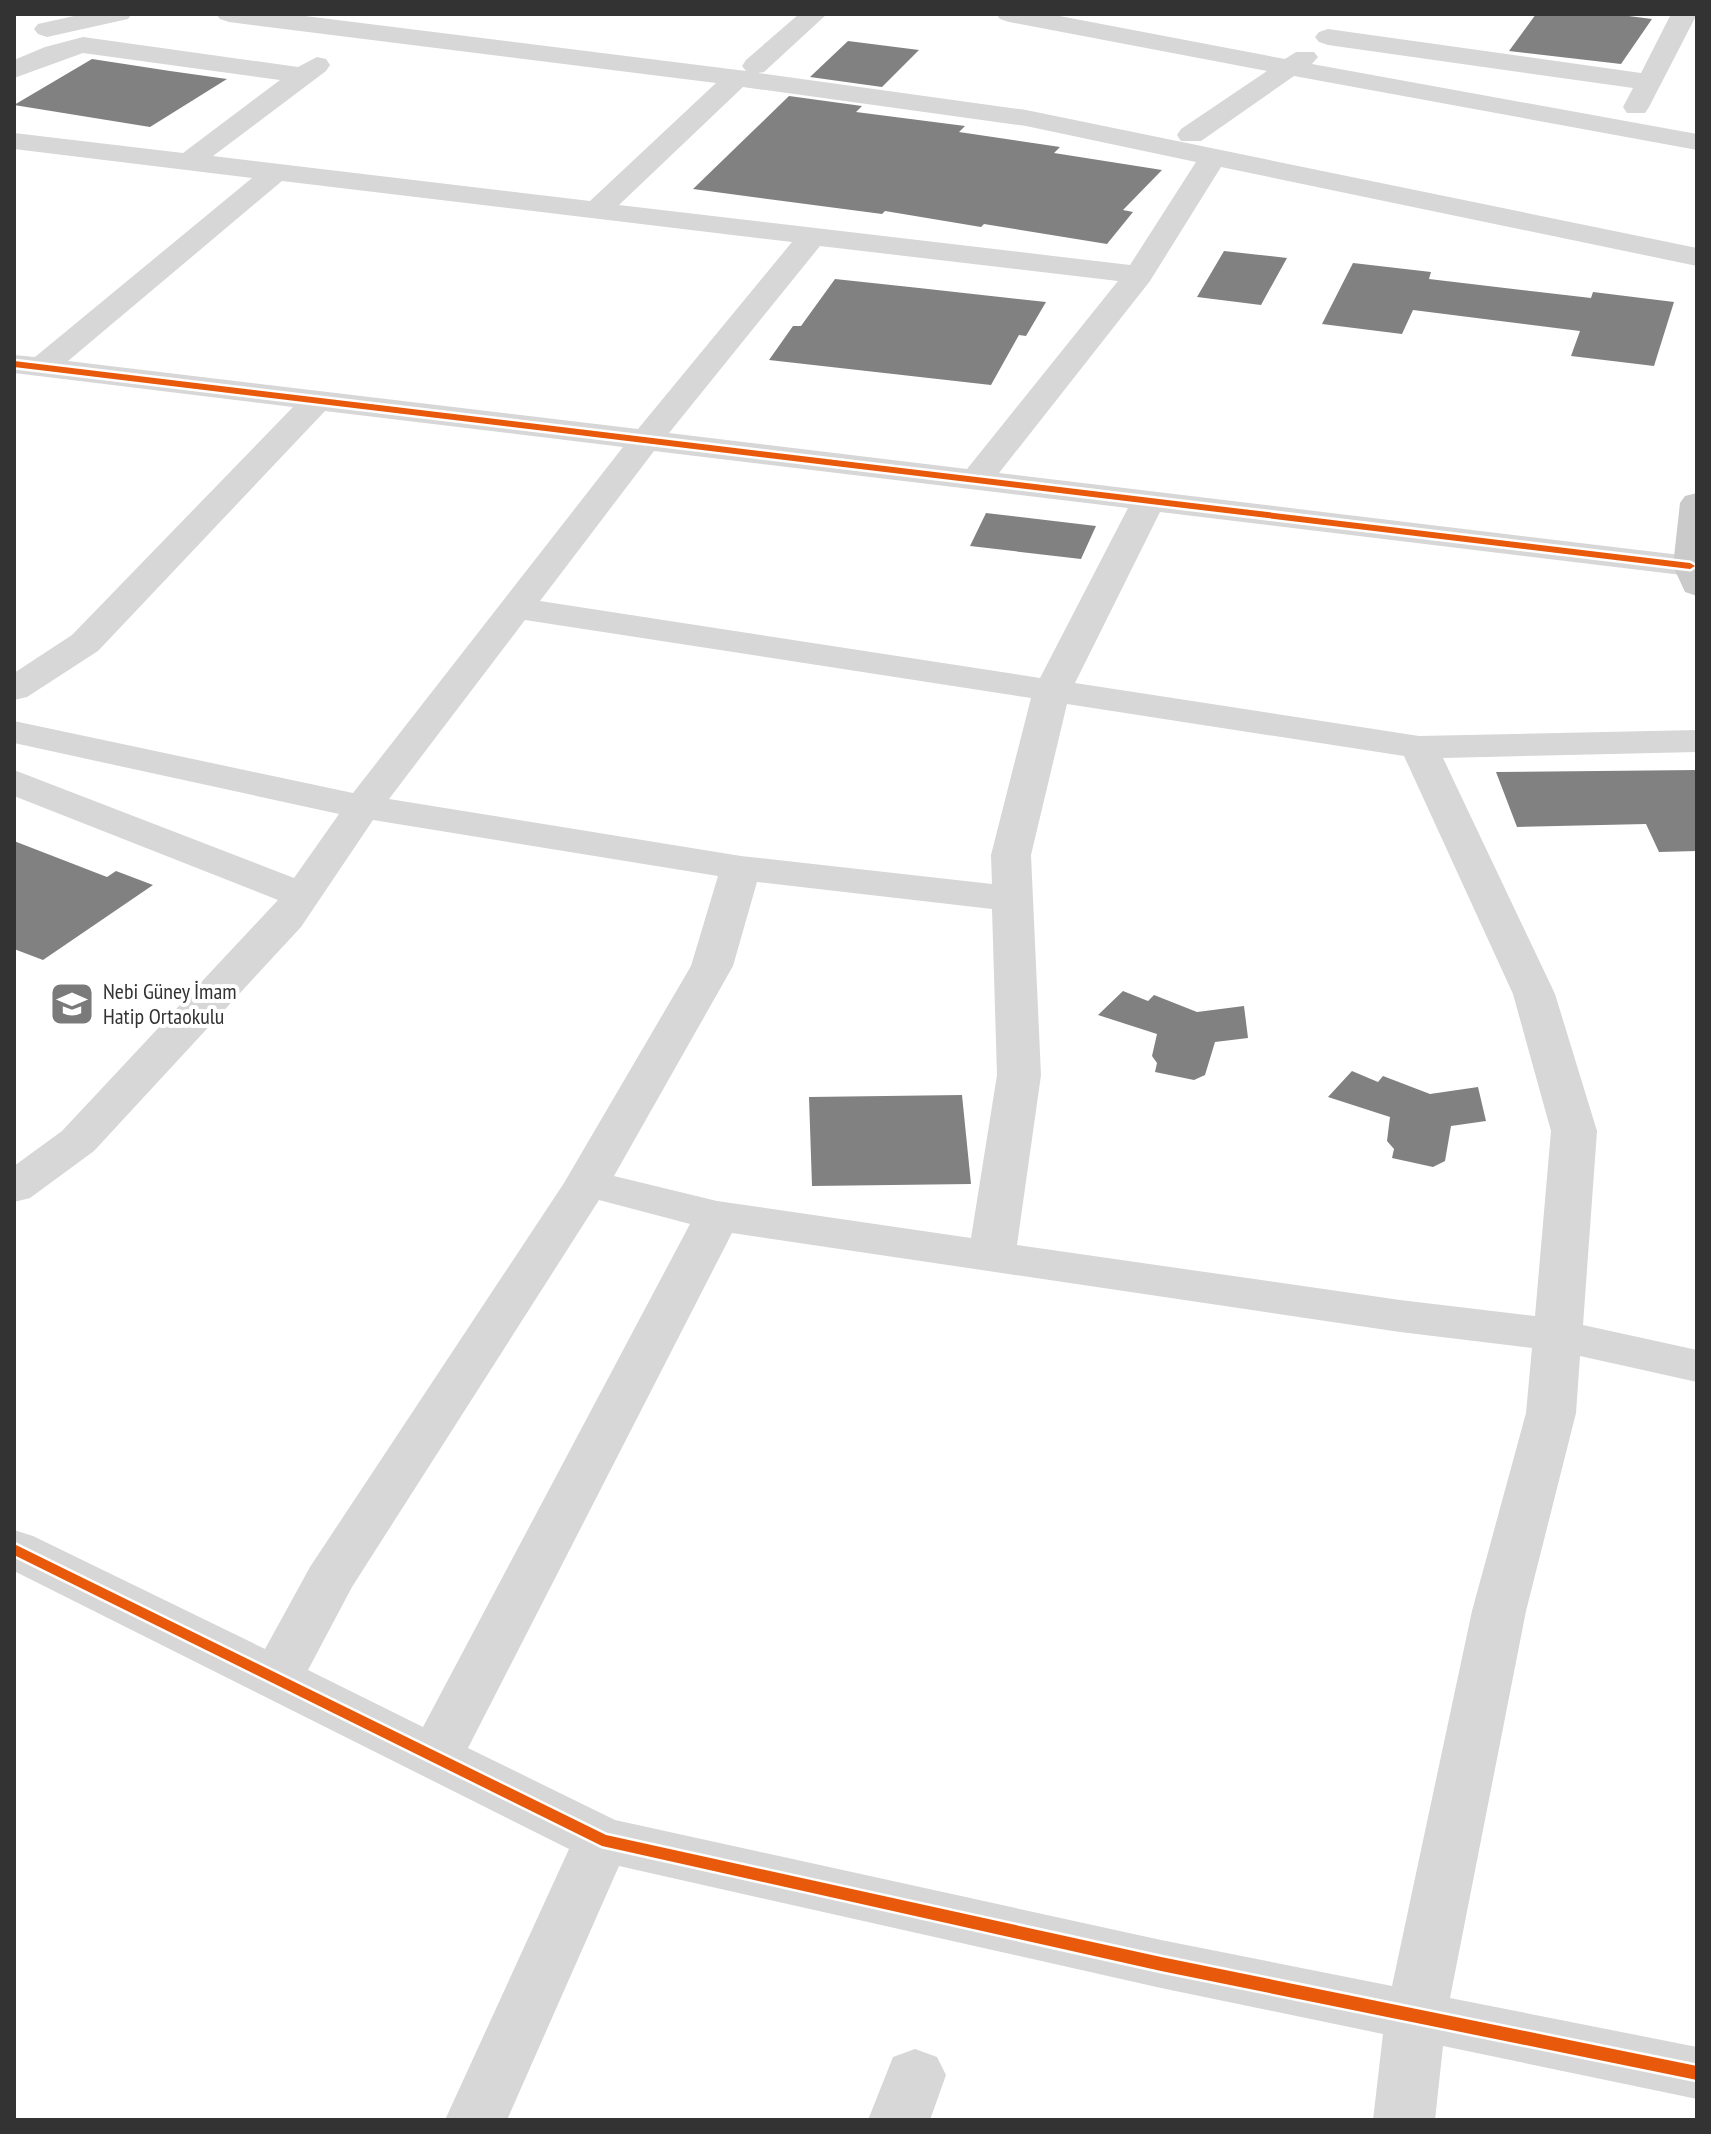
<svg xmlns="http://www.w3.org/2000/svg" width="1711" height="2134" font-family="'PT Sans Narrow',sans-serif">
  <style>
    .building { fill: #818181 }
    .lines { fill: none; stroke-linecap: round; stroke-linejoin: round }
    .minor { fill: #d7d7d7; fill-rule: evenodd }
    .major { fill: #cacaca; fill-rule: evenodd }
    .cycleway-casing { stroke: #fff; stroke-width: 5 }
    .cycleway { fill: #e8590c; fill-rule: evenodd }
    .labels { text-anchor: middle; stroke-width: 8; stroke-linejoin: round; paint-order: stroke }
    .poi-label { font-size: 22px; fill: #333; stroke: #fff; text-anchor: start }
  </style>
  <rect width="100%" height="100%" fill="#fff"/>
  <path class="building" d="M1536,14H1613L1652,19L1621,64L1509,51Z
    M848,41L919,50L882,87L810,77Z
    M92,59L170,71L227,79L150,127L14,105Z
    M789,96L862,106L856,112L965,126L959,132L1060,147L1054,153L1162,170L1123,210L1133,212L1107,244L984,224L981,227L885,211L882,214L693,189Z
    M1224,251L1287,258L1261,305L1197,297Z
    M1353,263L1431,272L1429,279L1591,298L1593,292L1674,302L1654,366L1571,356L1580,331L1413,310L1402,334L1322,324Z
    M835,279L919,288L1046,302L1026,336L1019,335L991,385L769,360L793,326H801Z
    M986,513L1096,526L1081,559L970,546Z
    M1697,770V851L1659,852L1646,824L1517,827L1496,772Z
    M14,841L107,877L116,871L153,885L43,960L14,949Z
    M1123,991L1148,1001L1154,995L1197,1012L1244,1006L1248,1038L1215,1042L1205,1075L1194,1080L1155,1072L1157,1063L1152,1056L1157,1034L1098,1015Z
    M1352,1071L1378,1082L1383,1076L1430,1094L1478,1087L1486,1121L1451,1126L1445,1161L1433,1167L1392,1158L1394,1149L1387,1141L1390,1117L1328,1097Z
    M962,1095L971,1184L812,1186L809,1097Z"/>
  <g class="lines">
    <path class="minor" d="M83,14H132L128,19L47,37L38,34L34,29L38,24Z
      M216,14H289L746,71L742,66L746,60L799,14H827L764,72L758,73L1026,110L1697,248V266L1221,167L1150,281L999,473L1697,557V575L1690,576L1160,512L1075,683L1419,736L1697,730V752L1443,758L1555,994L1597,1131L1583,1325L1697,1350V1382L1580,1356L1576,1413L1526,1611L1450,1998L1697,2047V2099L1443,2046L1435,2120H1373L1383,2034L1161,1988L619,1866L507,2120H445L569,1849L14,1571V1530L33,1536L265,1649L310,1567L564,1183L691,966L718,876L373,820L301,927L94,1151L30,1198L14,1202V1166L62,1131L278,900L14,796V770L294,878L339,814L14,743V721L353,793L623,447L325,411L98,651L27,697L14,700V673L72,635L293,407L14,373V355L35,357L252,178L14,149V133L183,153L280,80L83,53L14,78V60L45,47L83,37L298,67L317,57L326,59L330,65L326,71L213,156L590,201L716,83L229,22L220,19ZM743,87L1026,126L1196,162L1130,265L619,205ZM282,181L792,242L638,429L68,361ZM820,246L1118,281L967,469L669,433ZM654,451L1128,508L1040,678L540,601ZM525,620L1031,698L991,855L992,884L741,856L389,799ZM1067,704L1404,756L1513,994L1551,1131L1535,1316L1400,1300L1017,1245L1041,1075L1031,855ZM757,882L992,909L997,1075L971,1238L717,1201L614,1176L733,966ZM599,1200L690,1224L423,1727L308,1670L352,1587ZM732,1233L1400,1332L1532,1348L1526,1413L1472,1611L1392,1986L1161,1940L615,1820L468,1748Z
      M996,14H1049L1285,59L1296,52H1314L1318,57L1312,64L1697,134V150L1294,76L1201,141H1181L1177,135L1181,129L1267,71L1009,22L1000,19Z
      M1671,14H1697L1649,107L1645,113H1627L1623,107L1633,88L1328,45L1319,42L1315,37L1319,32L1328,29L1641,73Z
      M915,2049L937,2057L946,2075L930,2120H868L893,2057Z"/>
    <path class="major" d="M1697,493V596L1685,592L1673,566L1680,503L1685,496Z"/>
    <g class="cycleway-casing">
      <path id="cycleway" d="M14,361L1690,563L1695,566L1690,569L14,367Z
        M14,1544L606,1835L1161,1957L1697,2066V2080L1161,1971L602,1846L14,1555Z"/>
    </g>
    <use href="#cycleway" class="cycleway"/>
  </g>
  <defs>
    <g id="school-square" transform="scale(2.3)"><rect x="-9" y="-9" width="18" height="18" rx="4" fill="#7a7a7a" stroke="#fff"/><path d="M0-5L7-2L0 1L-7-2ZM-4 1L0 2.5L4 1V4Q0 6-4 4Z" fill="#fff"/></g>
  </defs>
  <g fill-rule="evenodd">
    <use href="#school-square" x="72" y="1004"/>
  </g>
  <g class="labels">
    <g class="poi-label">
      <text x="103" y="999">Nebi Güney İmam<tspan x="103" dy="25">Hatip Ortaokulu</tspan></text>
    </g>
  </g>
  <rect width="1711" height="2134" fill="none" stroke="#333333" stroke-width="32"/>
</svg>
